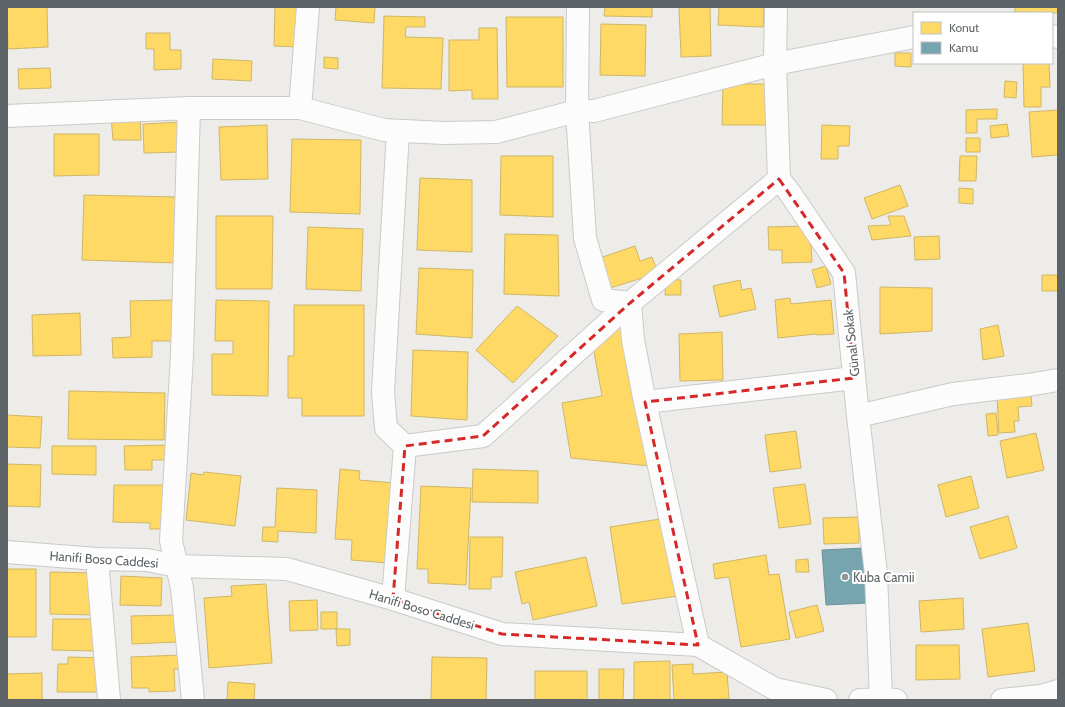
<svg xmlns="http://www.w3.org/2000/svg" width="1065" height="707" font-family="Cabin,sans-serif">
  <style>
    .homes { fill: #ffd966; stroke: #cfb666 }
    .public { fill: #76a5af; stroke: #6f9299 }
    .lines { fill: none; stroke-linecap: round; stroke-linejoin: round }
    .minor-casing { stroke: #cacaca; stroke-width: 24 }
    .minor { stroke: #fcfcfc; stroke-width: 22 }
    .marked { fill: none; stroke: #d62828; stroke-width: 3; stroke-dasharray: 8 5; stroke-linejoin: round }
    .poi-dot { fill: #909494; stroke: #fff; stroke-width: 1.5 }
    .labels { text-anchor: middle; stroke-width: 4; stroke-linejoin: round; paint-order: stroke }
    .street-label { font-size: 13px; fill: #5e6467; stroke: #fff }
    .poi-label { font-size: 13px; fill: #5e6467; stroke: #fff; text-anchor: start }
  </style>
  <rect width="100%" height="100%" fill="#eeece9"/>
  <path class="homes" d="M7,7H47L48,47L8,49Z
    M275,7H300L298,47L274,46Z
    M336,7H375L374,23L335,20Z
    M605,7H652V17L604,16Z
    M679,7H710L711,56L681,57Z
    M719,7H764L763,27L718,25Z
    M1015,7H1058V13L1015,12Z
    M384,16L425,17V27H406L405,37L443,38L441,89L382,88Z
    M506,17H563V87H507Z
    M601,24L646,25L645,76L600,75Z
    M479,28H497L498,99H472V90L449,91V40H479Z
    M146,33H170V50H181V69L154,70V49H146Z
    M895,53H911V67L895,66Z
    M324,57L338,58V69L324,68Z
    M213,59L252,61L251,81L212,79Z
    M1023,63H1049L1050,87H1041V107H1024Z
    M50,68L51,88L19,89L18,69Z
    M1005,81L1017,82L1016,98L1004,97Z
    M723,84H767L766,125H722Z
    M997,109V119H977V133H966V110Z
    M1058,110V155L1032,157L1029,112Z
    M140,115L141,140H113L111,116Z
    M181,122V152L144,153L143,124Z
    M1007,124L1009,136L991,138L990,126Z
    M267,125L268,179L221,180L219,127Z
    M822,125L850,126L849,146H838V159H821Z
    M54,134H99V175L54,176Z
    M966,138H980V152H966Z
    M292,139L361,140L360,214L290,212Z
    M501,156H553V217L500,215Z
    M960,156H977L976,181H959Z
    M420,178L472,180V252L417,250Z
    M900,185L908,206L872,219L864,198Z
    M959,188L973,189V204L959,203Z
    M84,195L177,197V263L82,260Z
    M216,216H273L272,289H216Z
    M888,216H904L911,236L872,240L868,226L891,225Z
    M810,226L812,262L782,263V250H769L768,227Z
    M308,227L363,229L361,291L306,289Z
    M505,234L558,235L559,296L504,294Z
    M939,236L940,259L915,260L914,237Z
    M635,246L640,261L652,257L658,273L607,289L597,259Z
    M1058,265V291H1042V275H1058Z
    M826,266L831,284L817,288L812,270Z
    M419,268L473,270L472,338L416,334Z
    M666,279L681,280V295H665Z
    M740,280L742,290L751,288L756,309L720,317L713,286Z
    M880,287L932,288V331L880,334Z
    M790,298L791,304L831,300L834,334L817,335L816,334L778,338L775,300Z
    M173,300L174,341H152V357L113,358L112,338L131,337L130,301Z
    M216,300L269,301L268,396L212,395V354H233V341H215Z
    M294,305H364V416H302V398H288V356H294Z
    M517,306L558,336L513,383L476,350Z
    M80,313L81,355L33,356L32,315Z
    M623,323L650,466L571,458L562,403L602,396L593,346Z
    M998,325L1004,356L983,360L980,329Z
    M722,332L723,380L680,381L679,334Z
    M413,350L468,352L467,420L411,416Z
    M69,391L165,393L164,440L68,439Z
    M1031,395L1032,406L1018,407L1019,421H1014L1015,432L999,433L997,397Z
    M996,413L998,435L988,436L986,414Z
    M7,415L42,417L40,448L7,447Z
    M796,431L801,468L770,472L765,435Z
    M1036,433L1044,470L1007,478L1000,441Z
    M167,445L168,460H152V470H125L124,446Z
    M52,446H96V475L52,474Z
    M7,464L41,465L40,507L7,506Z
    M340,469L360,471L359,480L395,483L388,563L351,560L352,540L335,539Z
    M473,469L538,471V503L472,502Z
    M204,472L241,476L235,526L186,520L191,473L203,475Z
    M971,476L979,508L946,517L938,485Z
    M805,484L811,524L779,528L773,488Z
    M114,485H163V529H150V523L113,522Z
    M421,486L471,488L466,585L428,583V569H417Z
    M277,488L317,490L316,533L278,531V542L262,541L263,527H275Z
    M1008,516L1017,548L980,559L970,527Z
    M859,517V543L824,544L823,518Z
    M666,518L678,596L622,604L610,527Z
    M470,537H503L502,577H491V589H469Z
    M766,555L769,575L779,574L790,639L741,647L729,577L715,579L713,564Z
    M586,557L597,606L533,620L529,602L522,604L515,572Z
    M808,559L809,572H796V560Z
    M7,569H36V637H7Z
    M50,572L96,573V615L50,614Z
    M121,576L162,578L161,606L120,605Z
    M266,584L272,663L209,668L204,598L232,596L231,586Z
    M963,598L964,629L921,632L919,601Z
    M317,600L318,630L290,631L289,601Z
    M817,605L824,631L796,638L789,612Z
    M321,612H337V629H321Z
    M176,615L177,642L132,644L131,616Z
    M53,619H97L96,651L52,650Z
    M1028,623L1035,671L988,677L982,629Z
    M336,629H350V645L337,646Z
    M916,645H959L960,679L916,680Z
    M180,655L181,669H174L175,691L149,692V688H132L131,657Z
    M68,657L106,658V692H57L58,664H68Z
    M432,657L487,658L486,700H431Z
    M670,661V700H634V662Z
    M693,664V674L727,672L729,699L674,700L672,665Z
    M599,669H624L623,700H599Z
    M535,671H587V700H535Z
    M42,673V700H7V674Z
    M228,682L255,684L254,700H227Z"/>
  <path class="public" d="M864,548L867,603L826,605L822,550Z"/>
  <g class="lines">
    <g class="minor-casing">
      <path id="minor" d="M776,7L775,64L779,179L790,193L844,273L858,416L876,574L881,699
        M1052,36L1058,37
        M189,108L182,355L171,541L182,588L193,700
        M300,108L308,7
        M7,116L189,108H300L384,130L444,133L496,132L577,111H594L775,64L914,37
        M398,131L383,392L386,428L405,446L483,436L630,303L603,300L585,238L577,111L578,7
        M645,402L854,378
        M858,416L953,394L1028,385L1058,380
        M7,552L97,559L147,560L177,566L287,569L393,599L502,634L698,645L775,689L826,700
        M97,559L109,700
        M393,599L405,446
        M698,645L645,402L633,340L630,303L779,179
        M860,700L881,699L896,700
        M1002,700L1041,696L1058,691"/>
    </g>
    <use href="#minor" class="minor"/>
  </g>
  <path class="marked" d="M779,179L844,273L854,378L645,402L698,645L502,634L393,599L405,446L483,436L630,303Z"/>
  <circle class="poi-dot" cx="845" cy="577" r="4"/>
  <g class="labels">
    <g class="street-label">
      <text transform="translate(851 343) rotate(-96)" y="5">Günal Sokak</text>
      <text transform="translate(104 559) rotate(4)" y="5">Hanifi Boso Caddesi</text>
      <text transform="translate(422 609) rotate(17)" y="5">Hanifi Boso Caddesi</text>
    </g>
    <g class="poi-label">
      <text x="853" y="582">Kuba Camii</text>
    </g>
  </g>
  <rect width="1065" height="707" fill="none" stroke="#5e6467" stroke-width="16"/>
  <rect x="913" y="12" width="140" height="52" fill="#ffffff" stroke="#bfc1c2"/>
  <rect x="921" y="22" width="20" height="12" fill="#ffd966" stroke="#bfc1c2"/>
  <text x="949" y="32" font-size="12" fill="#5e6467">Konut</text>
  <rect x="921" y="42" width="20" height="12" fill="#76a5af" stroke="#bfc1c2"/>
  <text x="949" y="52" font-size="12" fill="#5e6467">Kamu</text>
</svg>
